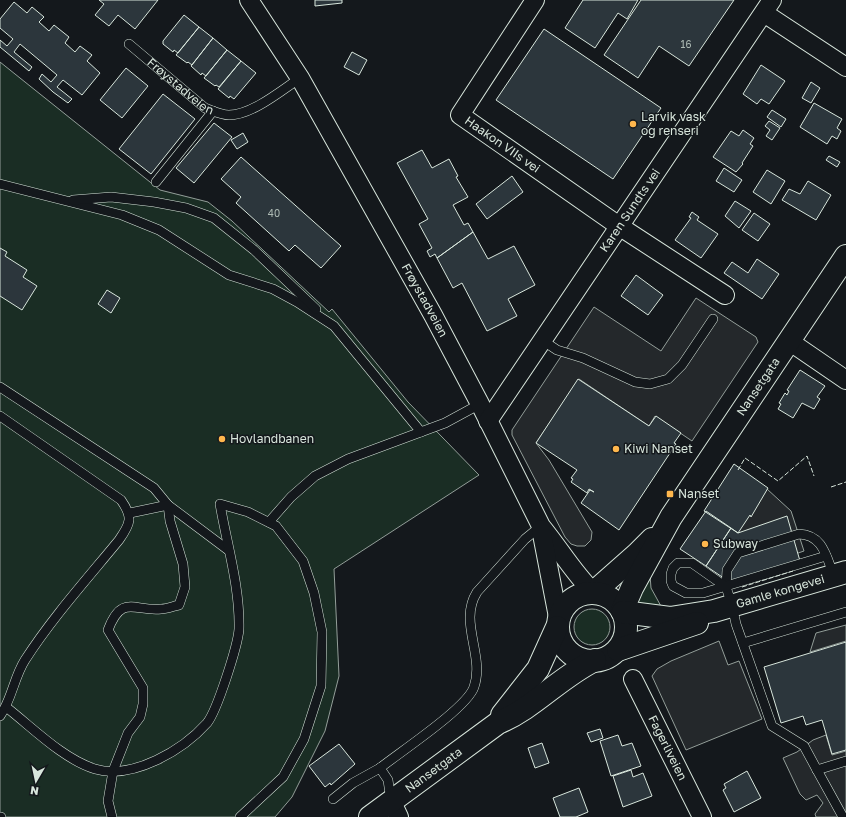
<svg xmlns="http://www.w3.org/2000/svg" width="846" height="817" font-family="'Golos Text',sans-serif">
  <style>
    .green { fill: #1a2d24; stroke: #939e99 }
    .parking { fill: #24282b; stroke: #939e99 }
    .building { fill: #2c363c; stroke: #d8e6dc }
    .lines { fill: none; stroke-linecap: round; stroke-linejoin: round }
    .lane-casing { stroke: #d8e6dc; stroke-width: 10 }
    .street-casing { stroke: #d8e6dc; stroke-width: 20 }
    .secondary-casing { stroke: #d8e6dc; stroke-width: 24 }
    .lane { stroke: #14181c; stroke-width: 9 }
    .street { stroke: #14181c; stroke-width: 18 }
    .secondary { stroke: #14181c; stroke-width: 22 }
    .fence { stroke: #d8e6dc; stroke-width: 1; stroke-dasharray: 5 2; stroke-linecap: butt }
    .poi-dot { fill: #ffb74d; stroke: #14181c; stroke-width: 1.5 }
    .labels { text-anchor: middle; stroke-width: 3; stroke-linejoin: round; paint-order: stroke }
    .number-label { font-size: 10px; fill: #adbab4 }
    .street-label { font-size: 12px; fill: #d8e6dc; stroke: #14181c }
    .poi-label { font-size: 12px; fill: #d8e6dc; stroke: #14181c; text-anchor: start }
  </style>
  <rect width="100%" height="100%" fill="#14181c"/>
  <path class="green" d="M0,62L160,190L208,202L232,221L329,312L332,309L408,402L479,475L334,569L339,676L325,731L292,797L275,817H0Z
    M650,575L651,588L662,608L640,606L637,601Z
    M574 627a18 18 0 1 1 36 0a18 18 0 1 1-36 0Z"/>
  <path class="parking" d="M696,298L756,337L758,342L692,441L655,416L649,426L579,379L536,443L549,460L592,532L591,540L585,546H577L571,544L565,537L512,435V430L594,307L661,351Z
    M767,489L791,511L804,551L722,579L710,570Z
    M846,625V641L810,652L816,633Z
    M719,641L728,665L739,661L762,719L686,750L652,676L657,669L671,661Z
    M826,735L832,755L846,751V817H816L815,814L823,803L817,795L806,800L800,794L783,758L797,752L813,740Z"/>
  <path class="building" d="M99,0H158L135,29L118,15L109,26L95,15L104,4Z
    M315,0H342V3L315,6Z
    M583,0H638L627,19L618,13L595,48L565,28Z
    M641,0H734L689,66L659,46L638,78L604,55Z
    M14,2L27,13L32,7L44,17L39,22L49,31L54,25L69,37L65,43L75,52L80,46L92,55L87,61L100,73L82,95L63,80L57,87L72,99L68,103L53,92L39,79L42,74L51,82L57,75L20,44L14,52L32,67L29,71L0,47V40L7,46L13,39L0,28V19Z
    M184,15L199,27L178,53L174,50L173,52L163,44V41Z
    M199,27L213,38L192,65L188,62L187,63L176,55Z
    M544,29L661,108L613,179L496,100Z
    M213,38L227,50L206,76L202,73L201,75L191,66Z
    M227,50L241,61L219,87L216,85L215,86L204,78Z
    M352,52L367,60L359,75L344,67Z
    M241,61L256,73L234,99L230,96L229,98L218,89Z
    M761,65L785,81L769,104L761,99L757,104L743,94Z
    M126,68L148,86L122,118L100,100Z
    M811,82L820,88L811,103L802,98Z
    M163,94L195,119L151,174L119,149Z
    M814,103L842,119L837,128L841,131L837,139L832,136L827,144L800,127Z
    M772,110L786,119L781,127L767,117Z
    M769,121L780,128L772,140L766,136L770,130L765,126Z
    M214,123L232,137L194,183L176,168Z
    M743,130L754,138L750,144L753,146L742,163L743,164L736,172L713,157L731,131L739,136Z
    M243,133L248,142L237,149L231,140Z
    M422,150L432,168L449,159L458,176L456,177L468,197L453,205L464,225L468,223L473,232L437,258L435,254L430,257L427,251L432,248L419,224L428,219L397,163Z
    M829,156L840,162L837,167L826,160Z
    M241,157L341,246L321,268L295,245L289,251L236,203L241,197L221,179Z
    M724,168L742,180L734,192L716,181Z
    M767,170L785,181L771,204L753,192Z
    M512,176L523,192L487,219L476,204Z
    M808,181L831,195L816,220L782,200L789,189L800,194Z
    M735,201L751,211L739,228L725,216Z
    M692,212L699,217L697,220L718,234L701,258L675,240L691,218L689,217Z
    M754,213L770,224L758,241L742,230Z
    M473,232L488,259L514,246L535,285L508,299L517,316L487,331L462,283L453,288L437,258Z
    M0,248L7,252L5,256L27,270L23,277L37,286L22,310L0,296Z
    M757,259L779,274L762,299L724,273L732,262L748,273Z
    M636,275L663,295L648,315L621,296Z
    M107,290L120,298L111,313L98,304Z
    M800,370L825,386L817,397L820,399L814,409L802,403L793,418L778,409L781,404L779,403L785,393L787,395L789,391L787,390Z
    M578,379L649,426L656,416L681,433L674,443L676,444L619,530L581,503L590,490L594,492L589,489L587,493L571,482L573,479L571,478L577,470L536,443Z
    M734,464L768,488L751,517L750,515L738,533L704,511Z
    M706,511L731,528L706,566L680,549Z
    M787,516L800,561L731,583L706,566L731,528L738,533Z
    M846,642V750L832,754L822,720L806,725L803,716L781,723L764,667Z
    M600,729L603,738L591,742L587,733Z
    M618,735L622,746L632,743L641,766L611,776L600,741Z
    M542,743L549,763L535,768L528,748Z
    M339,744L355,764L331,785L330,783L325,787L309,766Z
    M631,770L633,777L643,773L652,796L623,807L613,776Z
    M747,771L761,798L734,812L723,790L726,788L724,784Z
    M579,788L588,812L576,817H560L553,798Z"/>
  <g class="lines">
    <g class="lane-casing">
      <g id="lane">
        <path id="s1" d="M129,44L205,108C213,111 221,115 229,115C252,115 282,90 300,78"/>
        <path d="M156,182L213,111"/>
        <path d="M0,184L122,215L159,230L229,275L273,289L297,302L334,326L421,432"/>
        <path d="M73,200L111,197L154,202L186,208L214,218L254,250L316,309"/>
        <path d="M542,340L557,350L583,358L635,382L650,384L668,379L682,365L713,319"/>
        <path d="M0,387L154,488L168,505L170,521L183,564L185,587L179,605C174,606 167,609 161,609C135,612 122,593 108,630L143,688V704L140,717L128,733L113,771L108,801L112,817"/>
        <path d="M0,416L121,500C133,517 131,523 119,540C87,579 52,618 25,660C14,677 12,699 0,716"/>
        <path d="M130,513L168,505L228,550"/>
        <path d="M269,522L291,497L315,476L348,459L445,423L480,404"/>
        <path d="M834,576C826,556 823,535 799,534L738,553L727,570L726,587L732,605L736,624L772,726L804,746L817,770L846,761"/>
        <path d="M726,587L692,563H678L673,568L671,574V581L673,586L686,593H703L826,556"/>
        <path d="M743,643L846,612"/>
        <path d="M6,707C33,728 63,759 95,769C133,780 183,750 207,723C217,711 238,645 239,629C240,587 227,545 220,504L248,512L276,526L303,561L314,593L322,632L321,686L304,739L283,777L240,817"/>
        <path d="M380,768C400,752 467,708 474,687C485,655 458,622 477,592L525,539L541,526"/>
        <path d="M817,770L843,817"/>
        <path d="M333,799L353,783L380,768L388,780L391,801"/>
        <path d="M0,817H1"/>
      </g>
    </g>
    <g class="street-casing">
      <g id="street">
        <path id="s2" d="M249,0L300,78L433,315L480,404L541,526C560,549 572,571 593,592"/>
        <path id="s3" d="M535,0L460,115L619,226L725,295"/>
        <path d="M764,13L846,67"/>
        <path d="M789,341L846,380"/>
        <path id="s4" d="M488,421L772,0"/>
        <path d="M541,529L558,617"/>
        <path id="s5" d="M633,679L702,817"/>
        <path d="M392,802L399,817"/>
      </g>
    </g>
    <g class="secondary-casing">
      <g id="secondary">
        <path d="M594,592L637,554L652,539"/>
        <circle cx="592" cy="627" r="34"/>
        <path id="s6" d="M622,611L632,588L671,517L846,256"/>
        <path id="s7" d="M623,612L670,618L714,611L846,572"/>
        <path d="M618,650L697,623"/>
        <path d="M502,715L538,669L557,627"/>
        <path id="s8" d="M370,817L498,723C534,708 560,677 595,660"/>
      </g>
    </g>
    <use href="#lane" class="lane"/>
    <use href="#street" class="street"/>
    <use href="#secondary" class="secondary"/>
    <path class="fence" d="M738,470L745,458L778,481L807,456L814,476
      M831,487L846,482
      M742,587L793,571"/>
  </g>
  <g class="poi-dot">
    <circle cx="633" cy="124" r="4"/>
    <circle cx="222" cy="439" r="4"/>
    <circle cx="616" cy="449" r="4"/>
    <rect x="666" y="490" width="8" height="8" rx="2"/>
    <circle cx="705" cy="544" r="4"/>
  </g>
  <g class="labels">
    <g class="number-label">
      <text x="686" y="48">16</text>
      <text x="274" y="217">40</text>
    </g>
    <g class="street-label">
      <text dy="4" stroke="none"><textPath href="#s1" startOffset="67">Frøystadveien</textPath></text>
      <text dy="4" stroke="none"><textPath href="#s3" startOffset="189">Haakon VIIs vei</textPath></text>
      <text dy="4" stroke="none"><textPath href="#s4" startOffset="254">Karen Sundts vei</textPath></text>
      <text dy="4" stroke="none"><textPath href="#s2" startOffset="348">Frøystadveien</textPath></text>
      <text dy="4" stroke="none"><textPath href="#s6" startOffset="263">Nansetgata</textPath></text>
      <text dy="4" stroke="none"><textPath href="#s7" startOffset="161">Gamle kongevei</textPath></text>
      <text dy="4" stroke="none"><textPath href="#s5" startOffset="77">Fagerliveien</textPath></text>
      <text dy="4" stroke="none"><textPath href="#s8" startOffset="79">Nansetgata</textPath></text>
    </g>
    <g class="poi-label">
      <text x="641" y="121">Larvik vask<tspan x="641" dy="14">og renseri</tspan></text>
      <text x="230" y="443">Hovlandbanen</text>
      <text x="624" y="453">Kiwi Nanset</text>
      <text x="678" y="498">Nanset</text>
      <text x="713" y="548">Subway</text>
    </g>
  </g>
  <g transform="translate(36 781) rotate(189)" stroke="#14181c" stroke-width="3" paint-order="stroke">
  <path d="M0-3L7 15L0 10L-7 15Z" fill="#d8e6dc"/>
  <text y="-6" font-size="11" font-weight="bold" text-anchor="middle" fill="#d8e6dc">N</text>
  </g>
</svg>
